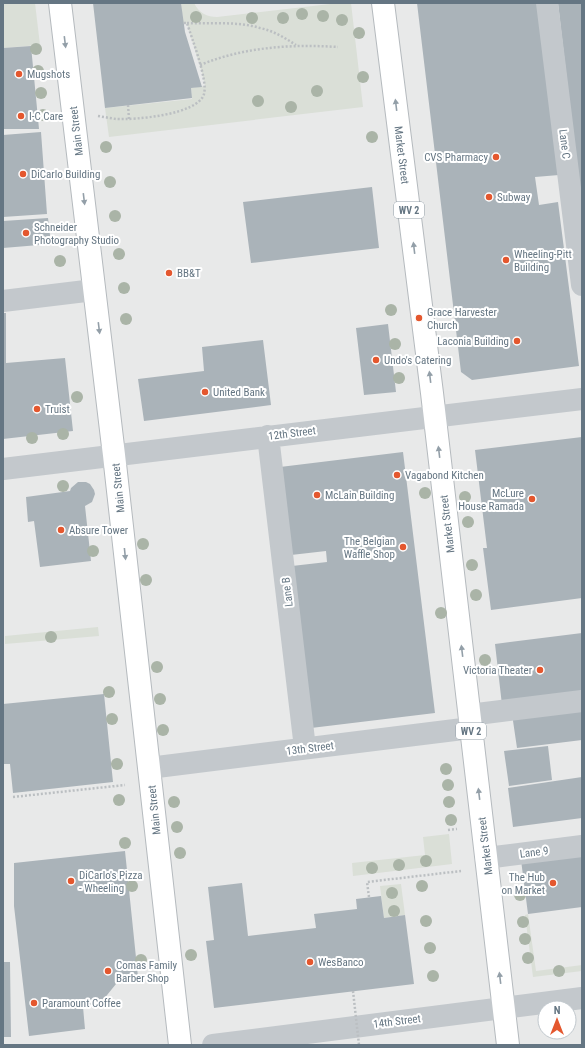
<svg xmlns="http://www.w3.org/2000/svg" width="585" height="1048" font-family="'Roboto Condensed',sans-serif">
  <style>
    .built { fill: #e8e9e9; fill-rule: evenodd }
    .green { fill: #dadfd7 }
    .building { fill: #aab3b9 }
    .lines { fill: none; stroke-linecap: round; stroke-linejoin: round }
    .major-casing { stroke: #b5babe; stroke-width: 24 }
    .path { stroke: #bbbfc2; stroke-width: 2.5; stroke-dasharray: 2 2; stroke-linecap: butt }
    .minor { stroke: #c3c8cc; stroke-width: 22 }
    .major { stroke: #fff; stroke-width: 22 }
    .path-bridge { stroke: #bbbfc2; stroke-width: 2.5; stroke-dasharray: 2 2; stroke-linecap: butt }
    .tree { fill: #aab4a7 }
    .oneway { fill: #939fa8 }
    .poi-dot { fill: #e4572e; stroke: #fff; stroke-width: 1.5 }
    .labels { text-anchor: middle; stroke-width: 4; stroke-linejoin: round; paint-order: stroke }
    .shield { fill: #fff; stroke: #939fa8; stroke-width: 1 }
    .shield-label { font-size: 10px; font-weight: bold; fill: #657683 }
    .poi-label { font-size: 11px; fill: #657683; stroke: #fff; text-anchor: start }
    .street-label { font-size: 11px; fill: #657683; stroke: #fff }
  </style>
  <rect width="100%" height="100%" fill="#fafaf8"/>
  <path class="built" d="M3,3H582V1045H3ZM545,1008H569V1032H545Z"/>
  <path class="green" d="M3,3H35L40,45L3,48Z
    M181,3H194C199,13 207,17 217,17L339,3H351L363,107L109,137L105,108L192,99L191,88L205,86L202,73L187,24L183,23Z
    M98,627L99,636L5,644V636Z
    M449,834L452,864L353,876L352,863L425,855L423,837Z
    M401,884L405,915L384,918L380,886Z
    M528,914L536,971L582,965V971L533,977L525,915Z"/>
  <path class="building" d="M93,3H181L185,32L202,87L191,88L192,98L105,108Z
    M417,3H538L559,175L535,177L539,205L558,202L579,366L472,380L461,372Z
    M558,3H582V211Z
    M31,46L39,129H3V48Z
    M41,132L47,214L3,217V135Z
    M372,187L379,248L251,263L243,202Z
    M48,218L51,244L3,248V221Z
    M3,313H6V363L65,358L73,431L3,439Z
    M388,324L396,392L364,395L356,328Z
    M263,340L271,405L144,421L138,379L204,371L202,347Z
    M582,437V598L491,610L483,548H487L475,450Z
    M403,452L435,713L311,728L292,566L327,562L326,551L291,555L280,467Z
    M78,482H86L90,484L94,490L95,494L92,502L85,506L91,561L40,567L34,521L28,522L26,497L70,491L71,488Z
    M582,633V695L502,705L495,644Z
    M104,694L113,782L13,793L10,764H3V704Z
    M582,705V740L517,748L512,714Z
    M548,746L552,780L509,786L504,751Z
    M582,777V818L513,827L508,788Z
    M125,851L138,977L116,979V984L99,1005L83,1007L85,1029L29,1036L14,906V863Z
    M582,852V907L528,914L521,860Z
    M242,883L248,936L316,928L314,914L357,909L356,899L381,896L384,918L405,915L414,984L214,1008L206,941L214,940L208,887Z
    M3,962H10L11,1037H3Z"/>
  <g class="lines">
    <g class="major-casing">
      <path id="major" d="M60,3L114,455L180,1045
        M383,3L432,393L508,1045"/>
    </g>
    <path class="path" d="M187,23C211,24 237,21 260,28C274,31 285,38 296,45
      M200,65C244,47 291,44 338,47
      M128,105L129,119
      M98,116C104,117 110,118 116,119C134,120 198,115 204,94C208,80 192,39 187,23H183
      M13,797L125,785
      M448,830L457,829
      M369,897L367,882L461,871"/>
    <path class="minor" d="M547,3L582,285
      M3,301L94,290
      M268,436L305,748
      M3,469L582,399
      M469,715L582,701
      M149,768L471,728
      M486,858L582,846
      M213,1045L582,998"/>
    <use href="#major" class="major"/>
    <path class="path-bridge" d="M353,991L359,1045"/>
  </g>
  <g class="tree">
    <circle cx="302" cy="14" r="6"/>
    <circle cx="323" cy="16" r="6"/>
    <circle cx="196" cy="17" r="6"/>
    <circle cx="252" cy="18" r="6"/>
    <circle cx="283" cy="18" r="6"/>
    <circle cx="342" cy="20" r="6"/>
    <circle cx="359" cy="33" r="6"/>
    <circle cx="36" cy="49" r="6"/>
    <circle cx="38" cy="71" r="6"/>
    <circle cx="363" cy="77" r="6"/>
    <circle cx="317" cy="91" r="6"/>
    <circle cx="41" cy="93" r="6"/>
    <circle cx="258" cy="101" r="6"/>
    <circle cx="291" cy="107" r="6"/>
    <circle cx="43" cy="115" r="6"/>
    <circle cx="372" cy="137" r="6"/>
    <circle cx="106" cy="147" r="6"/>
    <circle cx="110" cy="182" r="6"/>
    <circle cx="115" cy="216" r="6"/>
    <circle cx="119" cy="254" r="6"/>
    <circle cx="60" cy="261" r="6"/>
    <circle cx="124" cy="288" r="6"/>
    <circle cx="391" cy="310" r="6"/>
    <circle cx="126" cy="319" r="6"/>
    <circle cx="395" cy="344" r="6"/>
    <circle cx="399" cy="378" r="6"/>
    <circle cx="77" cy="397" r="6"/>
    <circle cx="63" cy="434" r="6"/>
    <circle cx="32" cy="438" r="6"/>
    <circle cx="63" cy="486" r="6"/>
    <circle cx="425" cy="493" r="6"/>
    <circle cx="465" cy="497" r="6"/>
    <circle cx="468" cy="522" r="6"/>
    <circle cx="143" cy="544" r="6"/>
    <circle cx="93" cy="551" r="6"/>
    <circle cx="472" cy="565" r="6"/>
    <circle cx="146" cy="580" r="6"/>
    <circle cx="476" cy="595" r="6"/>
    <circle cx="441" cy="613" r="6"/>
    <circle cx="51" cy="637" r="6"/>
    <circle cx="485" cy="660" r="6"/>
    <circle cx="157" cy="667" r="6"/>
    <circle cx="109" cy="692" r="6"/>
    <circle cx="160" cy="699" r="6"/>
    <circle cx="112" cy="719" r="6"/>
    <circle cx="163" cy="730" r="6"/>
    <circle cx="117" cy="764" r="6"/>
    <circle cx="446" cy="769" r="6"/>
    <circle cx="448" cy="785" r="6"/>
    <circle cx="119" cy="800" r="6"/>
    <circle cx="174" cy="802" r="6"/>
    <circle cx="449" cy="802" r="6"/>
    <circle cx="451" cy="820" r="6"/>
    <circle cx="177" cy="827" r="6"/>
    <circle cx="125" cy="843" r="6"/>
    <circle cx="180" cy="853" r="6"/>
    <circle cx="426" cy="861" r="6"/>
    <circle cx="399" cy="865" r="6"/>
    <circle cx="372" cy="868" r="6"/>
    <circle cx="132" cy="886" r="6"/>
    <circle cx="422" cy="886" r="6"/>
    <circle cx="392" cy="893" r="6"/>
    <circle cx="520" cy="895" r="6"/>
    <circle cx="394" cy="911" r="6"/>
    <circle cx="426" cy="921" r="6"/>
    <circle cx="523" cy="922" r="6"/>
    <circle cx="525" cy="939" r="6"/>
    <circle cx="430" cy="948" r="6"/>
    <circle cx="191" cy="955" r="6"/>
    <circle cx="528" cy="958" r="6"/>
    <circle cx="141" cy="960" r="6"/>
    <circle cx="559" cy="971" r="6"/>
    <circle cx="433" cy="976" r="6"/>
  </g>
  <defs><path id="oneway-solid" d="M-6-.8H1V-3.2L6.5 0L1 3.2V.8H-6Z"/></defs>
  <g class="oneway">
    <use href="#oneway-solid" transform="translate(65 42) rotate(83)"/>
    <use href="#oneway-solid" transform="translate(396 105) rotate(-97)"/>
    <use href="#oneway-solid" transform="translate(84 199) rotate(83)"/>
    <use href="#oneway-solid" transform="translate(414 248) rotate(-97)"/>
    <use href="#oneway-solid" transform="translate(99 328) rotate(83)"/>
    <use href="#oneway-solid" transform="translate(430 377) rotate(-97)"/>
    <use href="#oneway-solid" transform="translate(439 452) rotate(-97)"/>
    <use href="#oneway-solid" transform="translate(125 554) rotate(84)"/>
    <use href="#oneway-solid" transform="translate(462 651) rotate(-97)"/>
    <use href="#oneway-solid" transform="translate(479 794) rotate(-97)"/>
    <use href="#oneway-solid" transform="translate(500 978) rotate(-97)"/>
  </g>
  <g class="poi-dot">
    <circle cx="19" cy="74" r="4"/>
    <circle cx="21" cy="116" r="4"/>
    <circle cx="496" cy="157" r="4"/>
    <circle cx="23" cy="174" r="4"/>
    <circle cx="489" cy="197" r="4"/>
    <circle cx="26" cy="233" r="4"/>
    <circle cx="506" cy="260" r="4"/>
    <circle cx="169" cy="273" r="4"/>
    <circle cx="419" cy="318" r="4"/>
    <circle cx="517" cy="341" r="4"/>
    <circle cx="376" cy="360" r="4"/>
    <circle cx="205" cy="392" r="4"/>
    <circle cx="37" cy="409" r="4"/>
    <circle cx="397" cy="475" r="4"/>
    <circle cx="317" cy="495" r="4"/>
    <circle cx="532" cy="499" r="4"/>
    <circle cx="61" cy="530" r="4"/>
    <circle cx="403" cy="547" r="4"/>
    <circle cx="540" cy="670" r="4"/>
    <circle cx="71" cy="881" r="4"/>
    <circle cx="553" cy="883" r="4"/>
    <circle cx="310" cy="962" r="4"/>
    <circle cx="108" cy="971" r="4"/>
    <circle cx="34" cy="1003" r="4"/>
  </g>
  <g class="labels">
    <g class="shield">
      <rect x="394" y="202" width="30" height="16" rx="3"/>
      <rect x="456" y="723" width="30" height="16" rx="3"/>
    </g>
    <g class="shield-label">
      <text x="409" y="214">WV 2</text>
      <text x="471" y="735">WV 2</text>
    </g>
    <g class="poi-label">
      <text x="27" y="78">Mugshots</text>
      <text x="29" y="120">I-C Care</text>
      <text x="488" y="161" text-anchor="end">CVS Pharmacy</text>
      <text x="31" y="178">DiCarlo Building</text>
      <text x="497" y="201">Subway</text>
      <text x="34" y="231">Schneider<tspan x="34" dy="13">Photography Studio</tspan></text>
      <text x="514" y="258">Wheeling-Pitt<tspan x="514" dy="13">Building</tspan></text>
      <text x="177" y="277">BB&amp;T</text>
      <text x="427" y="316">Grace Harvester<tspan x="427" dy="13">Church</tspan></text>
      <text x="509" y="345" text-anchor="end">Laconia Building</text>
      <text x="384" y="364">Undo's Catering</text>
      <text x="213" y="396">United Bank</text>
      <text x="45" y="413">Truist</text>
      <text x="405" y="479">Vagabond Kitchen</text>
      <text x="524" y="497" text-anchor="end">McLure<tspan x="524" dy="13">House Ramada</tspan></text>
      <text x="325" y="499">McLain Building</text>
      <text x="69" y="534">Absure Tower</text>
      <text x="395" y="545" text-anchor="end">The Belgian<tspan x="395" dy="13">Waffle Shop</tspan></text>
      <text x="532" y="674" text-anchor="end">Victoria Theater</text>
      <text x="79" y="879">DiCarlo's Pizza<tspan x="79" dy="13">- Wheeling</tspan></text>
      <text x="545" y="881" text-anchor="end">The Hub<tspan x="545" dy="13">on Market</tspan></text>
      <text x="318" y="966">WesBanco</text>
      <text x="116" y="969">Comas Family<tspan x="116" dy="13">Barber Shop</tspan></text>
      <text x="42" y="1007">Paramount Coffee</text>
    </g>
    <g class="street-label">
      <text transform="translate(76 131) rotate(-97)" y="4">Main Street</text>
      <text transform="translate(565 144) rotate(83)" y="4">Lane C</text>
      <text transform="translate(402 155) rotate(83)" y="4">Market Street</text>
      <text transform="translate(292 433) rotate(-7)" y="4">12th Street</text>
      <text transform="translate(118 488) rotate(-96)" y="4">Main Street</text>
      <text transform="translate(447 524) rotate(-97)" y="4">Market Street</text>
      <text transform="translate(287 592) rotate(-97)" y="4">Lane B</text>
      <text transform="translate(310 748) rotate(-7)" y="4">13th Street</text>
      <text transform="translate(154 810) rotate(-96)" y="4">Main Street</text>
      <text transform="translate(485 846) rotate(-97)" y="4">Market Street</text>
      <text transform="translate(534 852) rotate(-7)" y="4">Lane 9</text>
      <text transform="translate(397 1021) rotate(-7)" y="4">14th Street</text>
    </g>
  </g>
  <rect width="585" height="1048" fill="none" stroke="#657683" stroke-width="8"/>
  <g transform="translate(557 1020)"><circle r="19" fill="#ffffff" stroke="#c1c8cd"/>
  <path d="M0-3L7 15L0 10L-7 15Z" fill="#e4572e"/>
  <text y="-6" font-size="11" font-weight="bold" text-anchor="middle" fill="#657683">N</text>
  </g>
</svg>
